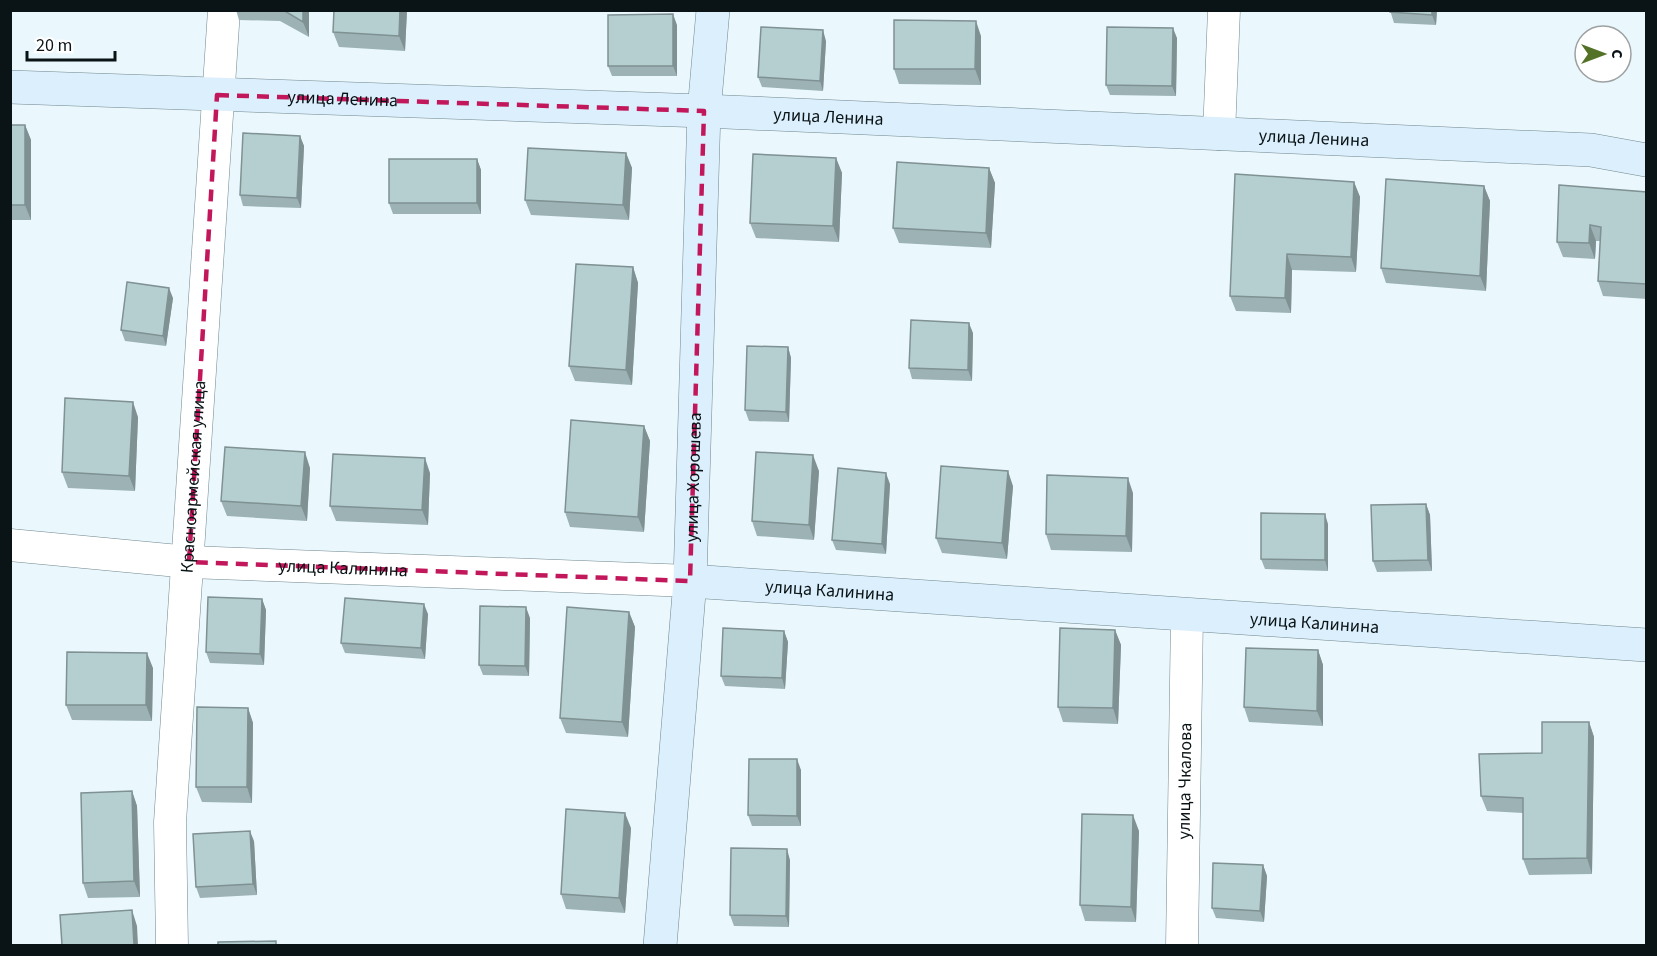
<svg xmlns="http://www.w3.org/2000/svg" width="1657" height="956" font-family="'Source Sans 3',sans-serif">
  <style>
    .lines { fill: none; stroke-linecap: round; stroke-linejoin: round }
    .street-casing { stroke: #70878e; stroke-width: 33 }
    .secondary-casing { stroke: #70878e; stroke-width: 34 }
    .street { stroke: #fff; stroke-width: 32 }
    .secondary { stroke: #dceffc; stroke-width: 33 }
    .wall { fill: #9cb2b4 }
    .shaded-wall { fill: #7f9192 }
    .building { fill: #b5cfd1; stroke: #7f9192; stroke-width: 1.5 }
    .marked { fill: none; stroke: #c2185b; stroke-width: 4.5; stroke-dasharray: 12 8; stroke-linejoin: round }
    .labels { text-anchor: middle; stroke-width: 4.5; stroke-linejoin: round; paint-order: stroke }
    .street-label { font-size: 18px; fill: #0a1316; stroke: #fff }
  </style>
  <rect width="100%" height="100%" fill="#eaf8fd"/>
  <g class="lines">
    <g class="street-casing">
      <g id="street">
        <path d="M1219,134L1224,10"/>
        <path id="s1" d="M10,545L189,562L690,581"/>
        <path id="s2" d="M172,946L170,822L224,10"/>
        <path id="s3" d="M1182,946L1187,615"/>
      </g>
    </g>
    <g class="secondary-casing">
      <g id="secondary">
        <path id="s4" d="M10,87L704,111L1591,150L1646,160"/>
        <path id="s5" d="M690,581L1646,645"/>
        <path id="s6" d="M660,946L690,581L704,111L713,10"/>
      </g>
    </g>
    <use href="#street" class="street"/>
    <use href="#secondary" class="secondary"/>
  </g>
  <path class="wall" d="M236,10H309V37L280,21L239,20Z
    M334,10H407L405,51L339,47L333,32Z
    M1390,10H1437L1436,25L1394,23Z
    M677,25V76H612L608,66Z
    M981,36V85L899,84L894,69Z
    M1177,38L1176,96L1110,95L1106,85Z
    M826,41L823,91L762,87L758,77Z
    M10,125H25L31,140V220H10Z
    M300,136L304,146L301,208L243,206L240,195Z
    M626,153L632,168L629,220L531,215L525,200Z
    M836,158L842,173L839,242L756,238L750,223Z
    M477,159L481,170V214H393L389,203Z
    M989,168L995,183L991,248L899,243L893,228Z
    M1354,182L1360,197L1356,272L1292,270L1291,313L1236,311L1230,296Z
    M1484,186L1490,201L1486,291L1386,283L1381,268Z
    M1647,192V299L1603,296L1598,281L1600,241H1596L1595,259L1563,257L1557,242Z
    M633,267L638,283L632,385L575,381L569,366Z
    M173,298L166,346L125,341L121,330Z
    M973,333L972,381L912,379L909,368Z
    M788,347L791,358L789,422L749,421L745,410Z
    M138,417L135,491L68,488L62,472Z
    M644,426L650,441L644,532L570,527L565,512Z
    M310,468L307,521L227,516L221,501Z
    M819,471L814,540L757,536L752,521Z
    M430,473L428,525L336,521L330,506Z
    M890,484L886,554L836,550L832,540Z
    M1013,486L1007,559L942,553L936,538Z
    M1133,493L1132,552L1051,550L1046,534Z
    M1426,504L1430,515L1432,571L1377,572L1373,561Z
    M1328,524V571L1265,569L1261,559Z
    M262,599L266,610L264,665L210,663L206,652Z
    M629,612L635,627L628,737L566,733L560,718Z
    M428,614L425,659L345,653L341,643Z
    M530,618L529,676L483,675L479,665Z
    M1115,630L1121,645L1118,724L1063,722L1058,707Z
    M784,631L788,642L785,689L725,686L721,676Z
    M1318,650L1323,665V726L1249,722L1244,707Z
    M153,668L152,721L72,720L66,705Z
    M248,708L253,723L252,803L202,802L196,787Z
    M1589,722L1594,737L1592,874L1529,875L1523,859V813L1487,811L1481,796L1542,753Z
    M801,770V826H752L748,815Z
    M132,791L137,806L140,897L88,898L83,883Z
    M631,828L625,913L566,909L561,894Z
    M1139,831L1136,922L1085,921L1080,905Z
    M254,841L257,895L200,898L196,887Z
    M790,860L789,927L734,926L730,915Z
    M1263,865L1267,876L1264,922L1216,918L1212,908Z"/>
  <path class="shaded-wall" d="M303,10H309V37L303,22Z
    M400,10H407L405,51L399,36Z
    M1432,10H1437L1436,25L1432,15Z
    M673,14L677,25V76L673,66Z
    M976,21L981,36V85L975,69Z
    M1173,28L1177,38L1176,96L1172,86Z
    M823,30L826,41L823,91L820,81Z
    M25,125L31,140V220L25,205Z
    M300,136L304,146L301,208L297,198Z
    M626,153L632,168L629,220L623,205Z
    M836,158L842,173L839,242L833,226Z
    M477,159L481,170V214L477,203Z
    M989,168L995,183L991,248L986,233Z
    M1354,182L1360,197L1356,272L1351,257Z
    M1484,186L1490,201L1486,291L1480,276Z
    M1590,225L1596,241L1595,259L1589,243Z
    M1287,254L1292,270L1291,313L1285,298Z
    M633,267L638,283L632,385L626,370Z
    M169,288L173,298L166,346L163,336Z
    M969,323L973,333L972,381L968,370Z
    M788,347L791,358L789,422L786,412Z
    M133,402L138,417L135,491L129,476Z
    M644,426L650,441L644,532L638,517Z
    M305,452L310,468L307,521L301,506Z
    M813,455L819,471L814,540L809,525Z
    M425,458L430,473L428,525L422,510Z
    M1008,471L1013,486L1007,559L1002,543Z
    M886,473L890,484L886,554L882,544Z
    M1128,478L1133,493L1132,552L1126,536Z
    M1426,504L1430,515L1432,571L1428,560Z
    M1325,514L1328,524V571L1325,560Z
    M262,599L266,610L264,665L260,654Z
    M424,604L428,614L425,659L421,648Z
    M526,607L530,618L529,676L525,666Z
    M629,612L635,627L628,737L622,722Z
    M1115,630L1121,645L1118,724L1113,708Z
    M784,631L788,642L785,689L782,678Z
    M1318,650L1323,665V726L1317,711Z
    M147,653L153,668L152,721L146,705Z
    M248,708L253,723L252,803L247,787Z
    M1589,722L1594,737L1592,874L1587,858Z
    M797,759L801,770V826L797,816Z
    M132,791L137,806L140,897L134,881Z
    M625,813L631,828L625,913L619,898Z
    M1133,815L1139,831L1136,922L1131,907Z
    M250,831L254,841L257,895L253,884Z
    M787,849L790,860L789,927L786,916Z
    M1263,865L1267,876L1264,922L1260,911Z
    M132,910L137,926L138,945H134Z"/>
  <path class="building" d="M283,10H303V22Z
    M334,10H400L399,36L333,32Z
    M1390,10H1432V15L1390,12Z
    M673,14V66H608V15Z
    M894,20L976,21L975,69H894Z
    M761,27L823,30L820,81L758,77Z
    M1107,27L1173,28L1172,86L1106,85Z
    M10,125H25V205H10Z
    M243,133L300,136L297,198L240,195Z
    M528,148L626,153L623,205L525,200Z
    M753,154L836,158L833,226L750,223Z
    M389,159H477V203H389Z
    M897,162L989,168L986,233L893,228Z
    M1235,174L1354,182L1351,257L1287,254L1285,298L1230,296Z
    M1386,179L1484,186L1480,276L1381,268Z
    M1559,185L1647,192L1646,284L1598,281L1601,227L1590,225L1589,243L1557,242Z
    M576,264L633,267L626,370L569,366Z
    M127,282L169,288L163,336L121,330Z
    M911,320L969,323L968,370L909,368Z
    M747,346L788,347L786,412L745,410Z
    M65,398L133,402L129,476L62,472Z
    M571,420L644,426L638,517L565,512Z
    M225,447L305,452L301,506L221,501Z
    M756,452L813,455L809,525L752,521Z
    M333,454L425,458L422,510L330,506Z
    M941,466L1008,471L1002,543L936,538Z
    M838,468L886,473L882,544L832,540Z
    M1047,475L1128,478L1126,536L1046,534Z
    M1426,504L1428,560L1373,561L1371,505Z
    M1261,513L1325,514V560L1261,559Z
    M208,597L262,599L260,654L206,652Z
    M345,598L424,604L421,648L341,643Z
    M480,606L526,607L525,666L479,665Z
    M567,607L629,612L622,722L560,718Z
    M723,628L784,631L782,678L721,676Z
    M1060,628L1115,630L1113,708L1058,707Z
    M1246,648L1318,650L1317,711L1244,707Z
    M67,652L147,653L146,705H66Z
    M197,707L248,708L247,787H196Z
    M1542,722H1589L1587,858L1523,859V798L1481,796L1479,754L1542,753Z
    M749,759H797V816L748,815Z
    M132,791L134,881L83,883L81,793Z
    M566,809L625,813L619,898L561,894Z
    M1082,814L1133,815L1131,907L1080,905Z
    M250,831L253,884L196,887L193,834Z
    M731,848L787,849L786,916L730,915Z
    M1213,863L1263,865L1260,911L1212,908Z
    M132,910L134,945H62L60,915Z
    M276,941V945H218V942Z"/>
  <path class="marked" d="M217,95L704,111L690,581L189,562Z"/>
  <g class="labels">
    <g class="street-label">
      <text dy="6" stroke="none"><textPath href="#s4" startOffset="333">улица Ленина</textPath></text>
      <text dy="6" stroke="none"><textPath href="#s4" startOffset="819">улица Ленина</textPath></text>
      <text dy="6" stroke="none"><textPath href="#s4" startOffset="1305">улица Ленина</textPath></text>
      <text dy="6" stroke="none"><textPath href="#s2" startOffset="470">Красноармейская улица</textPath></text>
      <text dy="6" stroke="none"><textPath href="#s6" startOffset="470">улица Хорошева</textPath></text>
      <text dy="6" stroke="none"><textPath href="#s1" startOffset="334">улица Калинина</textPath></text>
      <text dy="6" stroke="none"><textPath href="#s5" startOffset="140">улица Калинина</textPath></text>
      <text dy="6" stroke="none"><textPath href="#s5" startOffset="626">улица Калинина</textPath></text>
      <text dy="6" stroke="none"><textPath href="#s3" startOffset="165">улица Чкалова</textPath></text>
    </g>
  </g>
  <rect width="1657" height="956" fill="none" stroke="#0a1316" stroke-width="24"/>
  <g transform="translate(1603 54) rotate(90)"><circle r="28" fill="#ffffff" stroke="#9da1a2" stroke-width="1.5"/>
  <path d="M0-4.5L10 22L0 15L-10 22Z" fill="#547227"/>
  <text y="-9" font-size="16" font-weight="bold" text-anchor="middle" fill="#0a1316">С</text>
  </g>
  <path d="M27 51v9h88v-9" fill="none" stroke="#0a1316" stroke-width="3"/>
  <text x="36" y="51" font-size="18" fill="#0a1316" stroke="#ffffff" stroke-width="4.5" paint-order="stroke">20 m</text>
</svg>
